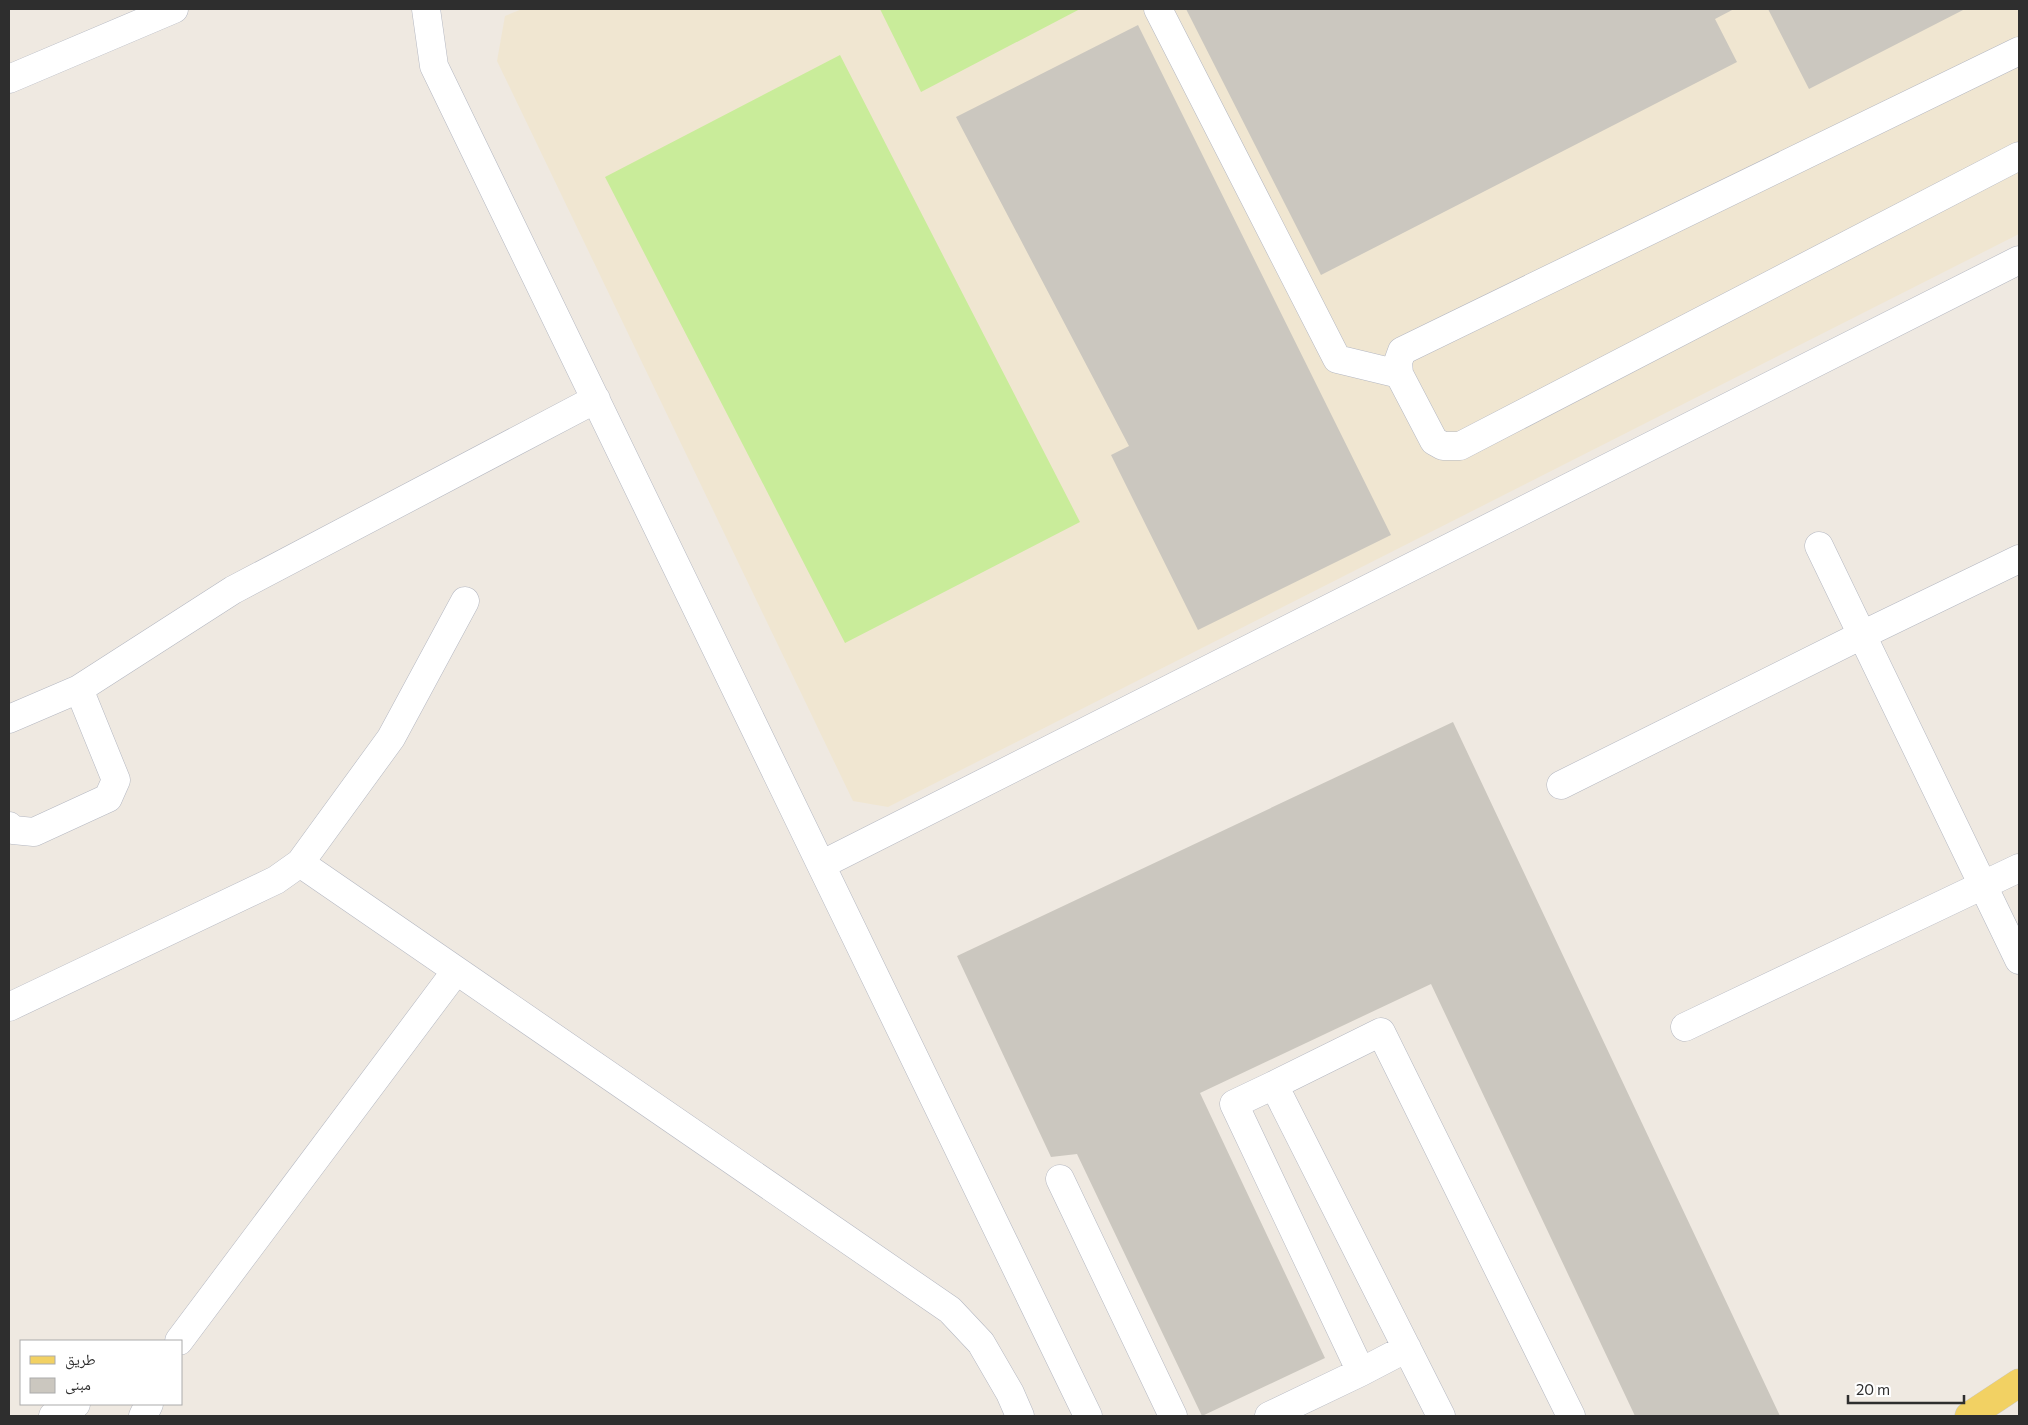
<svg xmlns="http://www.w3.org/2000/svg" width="2028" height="1425" font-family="Commissioner,'Noto Naskh Arabic',sans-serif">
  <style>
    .education { fill: #f0e6d1 }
    .pitch { fill: #c9ec9a }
    .building { fill: #cbc7bf }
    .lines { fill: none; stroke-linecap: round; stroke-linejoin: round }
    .minor-casing { stroke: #b4b7c1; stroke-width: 29 }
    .major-casing { stroke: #c9c9c9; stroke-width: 29 }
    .minor { stroke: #fff; stroke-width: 28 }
    .major { stroke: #f2d163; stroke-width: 28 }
  </style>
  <rect width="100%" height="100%" fill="#efe9e1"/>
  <path class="education" d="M522,9H2019V234L888,807L853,801L497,61L505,16Z"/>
  <path class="pitch" d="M880,9H1080L921,92Z
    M840,55L1080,522L845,643L605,177Z"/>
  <path class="building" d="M1186,9H1734L1715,19L1737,62L1321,275Z
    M1768,9H1965L1809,89Z
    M1138,25L1391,535L1198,630L1111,455L1129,446L956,117Z
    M1453,722L1780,1416H1635L1431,984L1200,1093L1325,1358L1202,1416L1077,1154L1051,1157L957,956Z"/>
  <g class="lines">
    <g class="minor-casing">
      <path id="minor" d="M426,9L434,66L1088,1416
        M1158,9L1337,359L1399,374
        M2019,51L1402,351L1398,362L1399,374L1434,441L1443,446H1460L2019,156
        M9,79L174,9
        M1819,546L2019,960
        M9,719L79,689L233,590L596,399
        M1561,785L1862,635L2019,559
        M9,826L13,830L34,832L108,798L116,780L79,689
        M300,863L950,1310L981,1343L1010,1393L1020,1416
        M821,865L2019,260
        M9,1007L276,880L300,863L391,738L465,601
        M1685,1027L2019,868
        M1060,1179L1173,1416
        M179,1341L456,971
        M1361,1372L1407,1348
        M53,1416L76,1404
        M143,1416L149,1404
        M1269,1416L1361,1372L1234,1104L1274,1085
        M1441,1416L1274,1085L1381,1032L1571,1416"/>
    </g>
    <g class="major-casing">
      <path id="major" d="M1969,1416L2019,1383"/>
    </g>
    <use href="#minor" class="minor"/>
    <use href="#major" class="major"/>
  </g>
  <rect width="2028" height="1425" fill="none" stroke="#2e2e2e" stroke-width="20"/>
  <rect x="20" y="1340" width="162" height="65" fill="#ffffff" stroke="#ababab"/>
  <rect x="30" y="1356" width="25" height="8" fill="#f2d163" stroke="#ababab"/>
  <text x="65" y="1365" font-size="15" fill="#2e2e2e">طريق</text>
  <rect x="30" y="1378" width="25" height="15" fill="#cbc7bf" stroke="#ababab"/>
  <text x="65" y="1390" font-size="15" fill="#2e2e2e">مبنى</text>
  <path d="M1848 1395v8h116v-8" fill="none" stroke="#2e2e2e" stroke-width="2.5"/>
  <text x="1856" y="1395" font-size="15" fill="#2e2e2e" stroke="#ffffff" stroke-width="4" paint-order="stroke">20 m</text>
</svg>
